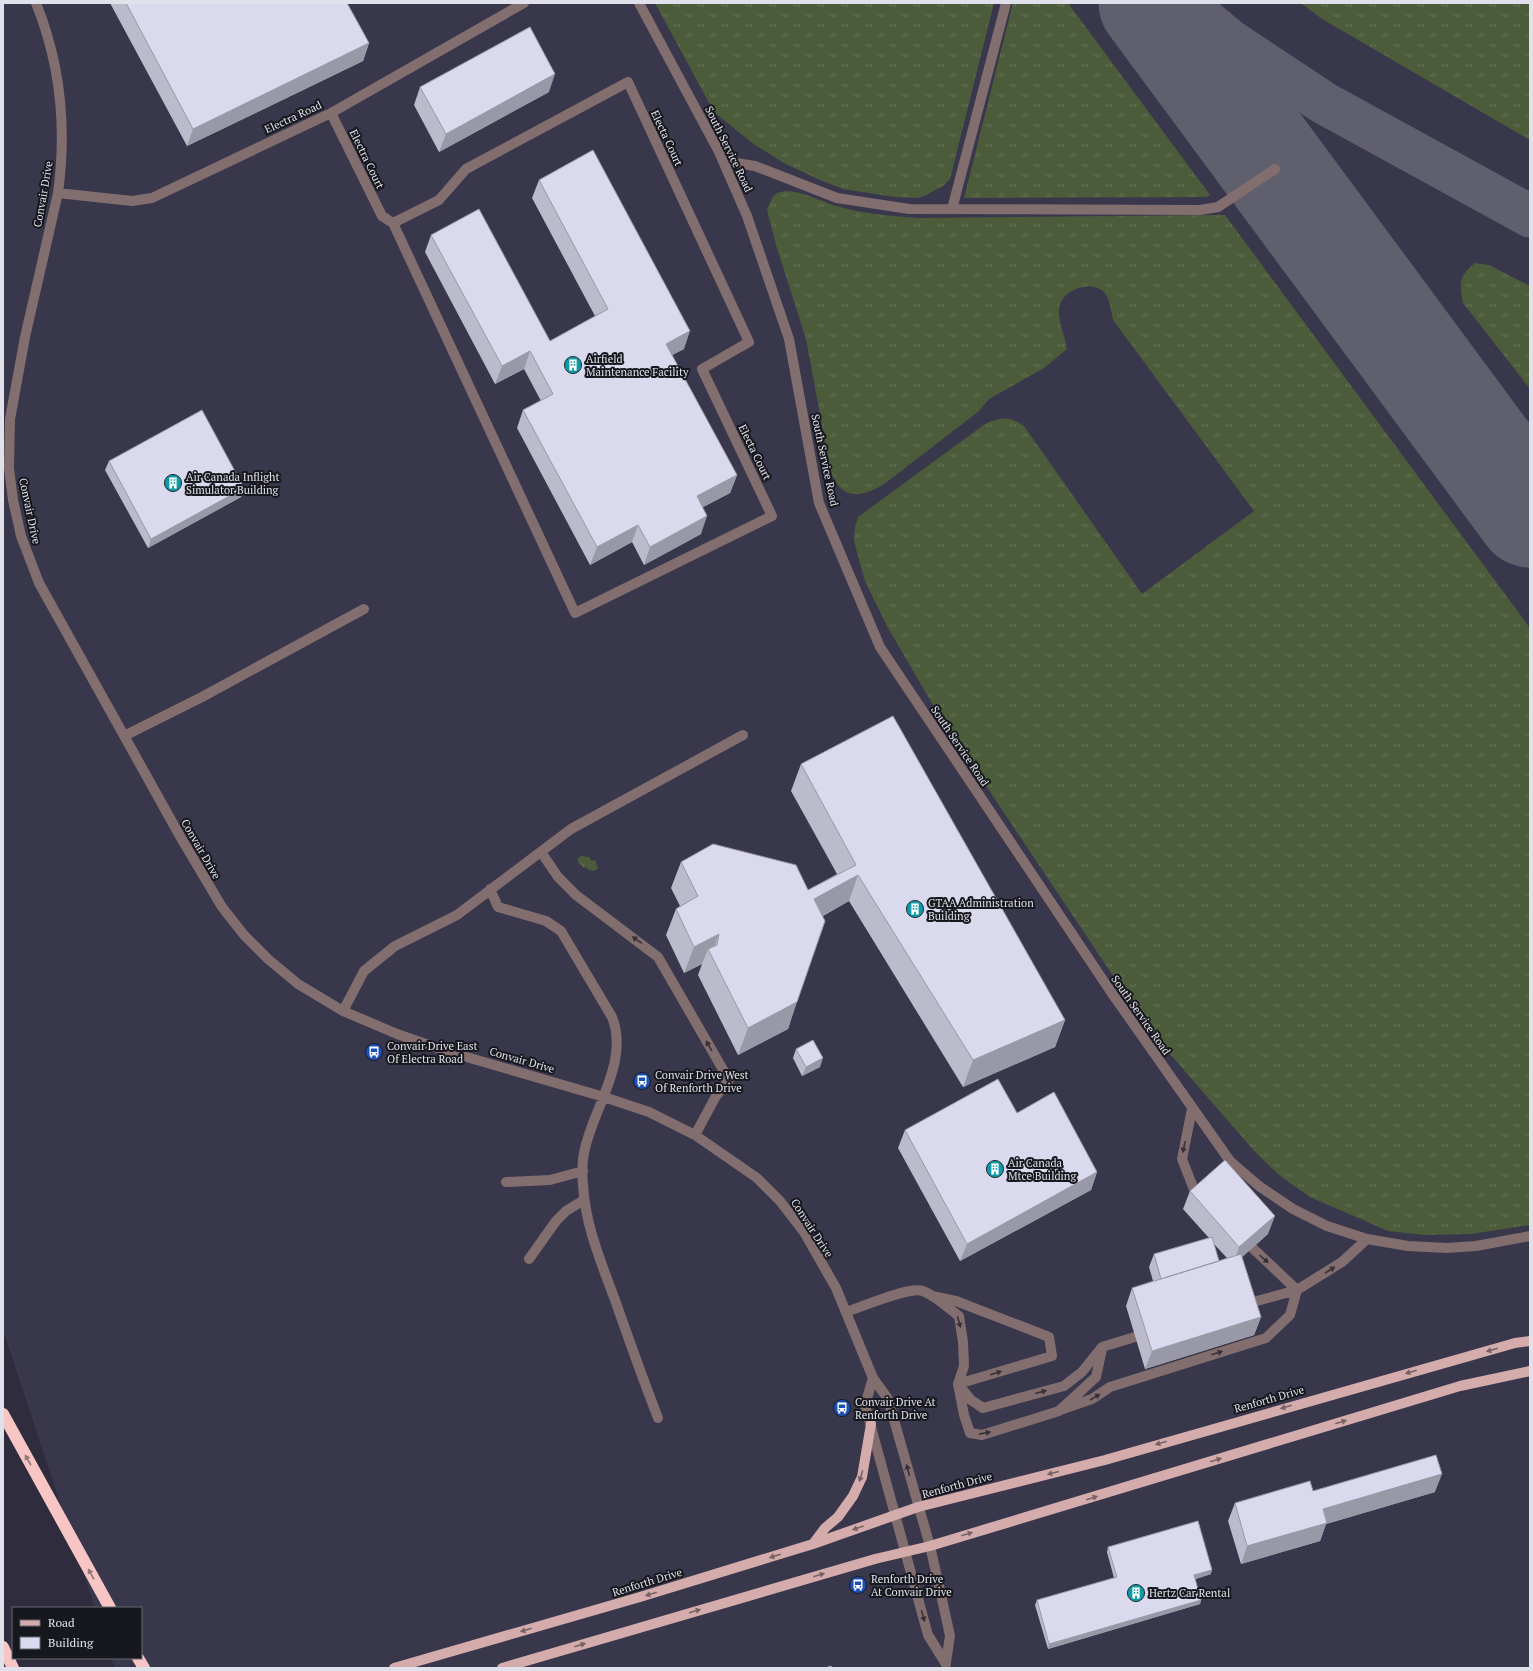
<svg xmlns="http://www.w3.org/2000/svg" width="1533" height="1671" font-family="'PT Serif',serif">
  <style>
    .built { fill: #39374c }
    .grass { fill: url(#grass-tufts) }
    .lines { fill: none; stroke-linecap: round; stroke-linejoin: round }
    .taxiway { stroke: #605f6d; stroke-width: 43 }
    .runway { stroke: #605f6d; stroke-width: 107 }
    .minor { stroke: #826e6e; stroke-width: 10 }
    .major { stroke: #d5acac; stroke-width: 10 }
    .highway { stroke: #f6c5c4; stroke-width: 12 }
    .wall { fill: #bbc; fill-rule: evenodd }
    .shaded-wall { fill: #9998a6 }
    .building { fill: #dad9ed; stroke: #9998a6 }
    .oneway { fill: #373136 }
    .oneway2 { fill: #766265 }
    .oneway3 { fill: #927779 }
    .labels { text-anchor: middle; stroke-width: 4; stroke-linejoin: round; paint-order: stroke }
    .street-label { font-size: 11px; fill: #e1e1eb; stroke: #17171e }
    .poi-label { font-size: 11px; fill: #e1e1eb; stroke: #17171e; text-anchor: start }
  </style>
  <defs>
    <pattern id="grass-tufts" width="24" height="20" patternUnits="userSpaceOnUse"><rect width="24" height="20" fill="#4c5b3a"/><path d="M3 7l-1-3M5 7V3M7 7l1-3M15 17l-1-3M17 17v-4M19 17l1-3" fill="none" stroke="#667257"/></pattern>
  </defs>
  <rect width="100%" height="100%" fill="#2f2d3d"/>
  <path class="built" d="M3,3H1530V1667L115,1668L111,1658H141V1608H95L3,1330Z"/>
  <path class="grass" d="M655,3H994L950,179L943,186L924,196L917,198L895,197L843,189L820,180L784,163L755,145L714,112Z
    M1013,3H1068L1210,195L1206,197L964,198Z
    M1301,3H1530V140L1322,19Z
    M785,191C804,191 821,202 840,207C866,214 892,216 919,218L1225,215L1530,628V1225L1471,1234L1425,1235L1388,1231L1310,1197L1280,1176L1256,1153L1150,1031L940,717L888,628L865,581L854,541L855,527L858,517L985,424C1002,417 1009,416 1024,426L1142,594L1254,511L1113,320C1111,311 1110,297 1103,291C1088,280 1061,291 1059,309C1058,322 1065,336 1067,349L1044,368L989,399L979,411L883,485C858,499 839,499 830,468L806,339L776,245L767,210L772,198L777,193Z
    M1475,263L1489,265L1530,286V389L1463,303C1459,284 1459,275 1475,263Z
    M581,856L589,857L592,861L595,860L598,868L594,871L589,870L586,867L584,868L578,862V858Z"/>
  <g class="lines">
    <path class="taxiway" d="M1185,3L1229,40L1324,103L1530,216
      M1516,495L1530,512"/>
    <path class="runway" d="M1152,3L1530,514"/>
    <path class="minor" d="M36,3C61,65 67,127 58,193L25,337L10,419L9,468L13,500L21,536L39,583L181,838L222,907L244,935L268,959L298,984L343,1011L397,1034L446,1051L604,1097L649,1112L695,1135L757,1178L780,1201L804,1232L836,1288L873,1378L888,1399L930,1546L942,1599L950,1636L946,1662
      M639,3L719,152L747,216L789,339L819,503L880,647L1111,992L1230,1161L1259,1186L1293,1209L1327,1226L1367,1239L1408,1246L1447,1248L1476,1246L1530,1236
      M331,113L382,216L393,223L575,613L772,516L702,369L749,342L628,82L466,169L439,200L393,223
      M723,161L755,166L837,198L909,209L1200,210L1218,207L1275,169
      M58,193L132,201L152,198L331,113L524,3
      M952,209L1006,3
      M124,736L202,697L364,609
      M541,852L558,877L576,895L658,957L729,1080L716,1096L695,1135
      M490,889L498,907L546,921L561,931L612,1017C630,1062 592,1110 584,1153C582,1163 582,1174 583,1184C585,1225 601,1262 615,1300C629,1340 643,1379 658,1418
      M343,1011L364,971L395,946L457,915L571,829L743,735
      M1192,1109L1182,1159L1195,1192L1202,1198
      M506,1182L550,1180L583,1171
      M1243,1239L1297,1290
      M529,1259L556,1221L566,1211L584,1200
      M932,1296L956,1301L1049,1337L1052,1356L958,1384L971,1400L983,1408L1064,1386L1082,1372L1102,1347L1148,1333
      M1242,1305L1297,1290L1342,1262L1367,1239
      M846,1312C862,1307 909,1286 923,1291C936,1296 948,1308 959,1316L963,1342L964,1366L958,1384L964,1415L970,1433L982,1435L1059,1411L1096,1377L1102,1349
      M873,1378L865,1405L928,1635L946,1664
      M1063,1409L1092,1399L1110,1387L1266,1338L1290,1315L1297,1290"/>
    <path class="major" d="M813,1544L825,1528L838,1517L853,1496L862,1477L871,1424
      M394,1668L640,1597L813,1544L918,1507L1105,1460L1515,1343L1530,1341
      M502,1668L875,1559L930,1546L1460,1386L1530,1371"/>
    <path class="highway" d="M3,1414L110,1608
      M3,1647L13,1668
      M138,1658L144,1668"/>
  </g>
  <path class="wall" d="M110,3H347L369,43L363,61L187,146Z
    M420,87L549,92L439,152L414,105Z
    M539,180L684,349L672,355L737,475L730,493L703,507L701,534L644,565L632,542L590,565L517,428L523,410L541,401L524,369L495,384L425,252L431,235L550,341L595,316L532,198Z
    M109,461L244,488L241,497L148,548L105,470Z
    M801,764L1065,1020L1055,1047L963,1087L849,901L823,916L788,1029L738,1055L698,975L702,964L684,973L666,935L676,909L680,906L671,888L681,862L808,890L837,874L791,791Z
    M796,1049L820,1067L802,1076L793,1058Z
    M905,1130L1097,1172L1091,1190L960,1261L898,1148Z
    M1190,1191L1268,1234L1242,1257L1261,1317L1254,1335L1145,1369L1126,1306L1132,1288L1153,1281L1149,1267L1154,1254L1209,1238L1183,1209ZM1214,1244L1227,1258L1219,1261Z
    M1313,1491L1435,1492L1326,1524L1320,1541L1241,1564L1228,1521L1235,1503Z
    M1108,1547L1211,1574L1195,1579L1201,1600L1200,1604L1048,1649L1035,1605L1037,1600L1114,1578L1107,1552Z"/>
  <path class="shaded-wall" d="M369,43L363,61L187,146L193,129Z
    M555,74L549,92L439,152L446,134Z
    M690,331L684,349L660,361L666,344Z
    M530,351L524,369L495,384L502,366Z
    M737,475L730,493L690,514L697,496Z
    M244,488L241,497L148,548L151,539Z
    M707,516L701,534L644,565L650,547Z
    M638,525L632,542L590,565L597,547Z
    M858,875L849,901L805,925L814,899Z
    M719,934L711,956L708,949L702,964L684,973L694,947Z
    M797,1002L788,1029L738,1055L748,1028Z
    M1065,1020L1055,1047L963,1087L973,1060Z
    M823,1058L820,1067L802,1076L806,1067Z
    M1097,1172L1091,1190L960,1261L967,1244Z
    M1275,1216L1268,1234L1233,1265L1239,1247Z
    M1261,1317L1254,1335L1145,1369L1152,1351Z
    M1442,1474L1435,1492L1326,1524L1320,1541L1241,1564L1247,1546L1323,1509Z
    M1212,1570L1211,1574L1193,1580L1194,1575Z
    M1201,1600L1200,1604L1048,1649L1049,1644Z"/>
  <path class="building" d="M126,3H347L369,43L193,129Z
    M530,27L555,74L446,134L420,87Z
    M593,150L690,331L666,344L737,475L697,496L707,516L650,547L638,525L597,547L523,410L553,394L530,351L502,366L431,235L479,209L550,341L608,309L539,180Z
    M202,410L244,488L151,539L109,461Z
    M893,716L1065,1020L973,1060L858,875L814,899L825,921L797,1002L748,1028L708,949L717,945L719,934L694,947L676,909L698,896L681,862L713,844L796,865L808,890L856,865L801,764Z
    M813,1040L823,1058L806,1067L796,1049Z
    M998,1079L1017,1113L1054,1092L1097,1172L967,1244L905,1130Z
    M1225,1160L1275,1216L1239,1247L1190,1191Z
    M1212,1237L1219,1261L1161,1279L1154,1254Z
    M1241,1254L1261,1317L1152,1351L1132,1288Z
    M1436,1455L1442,1474L1323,1509L1327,1523L1247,1546L1235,1503L1310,1481L1313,1491Z
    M1198,1521L1212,1570L1194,1575L1201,1600L1049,1644L1037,1600L1117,1577L1108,1547Z
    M831,1666L832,1668H825Z"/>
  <defs><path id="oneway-solid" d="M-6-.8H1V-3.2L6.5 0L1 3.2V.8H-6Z"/></defs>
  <g class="oneway">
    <use href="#oneway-solid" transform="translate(637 940) rotate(-145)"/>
    <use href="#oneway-solid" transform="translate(709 1046) rotate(-120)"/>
    <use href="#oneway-solid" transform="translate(1184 1147) rotate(102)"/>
    <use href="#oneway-solid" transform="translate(1264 1259) rotate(42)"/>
    <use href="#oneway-solid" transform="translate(1330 1270) rotate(-32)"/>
    <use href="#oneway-solid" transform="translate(959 1322) rotate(76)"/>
    <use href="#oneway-solid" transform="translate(1217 1353) rotate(-18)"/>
    <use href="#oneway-solid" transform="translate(996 1373) rotate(-17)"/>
    <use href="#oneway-solid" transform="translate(1041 1392) rotate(-15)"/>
    <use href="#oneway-solid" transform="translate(1095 1397) rotate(-31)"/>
    <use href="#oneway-solid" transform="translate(985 1433) rotate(-11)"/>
    <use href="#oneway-solid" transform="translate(908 1470) rotate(-105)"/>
    <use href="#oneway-solid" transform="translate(923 1616) rotate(74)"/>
  </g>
  <g class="oneway2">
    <use href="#oneway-solid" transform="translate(1492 1350) rotate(164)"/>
    <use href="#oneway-solid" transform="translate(1411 1372) rotate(164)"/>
    <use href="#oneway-solid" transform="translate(1286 1407) rotate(164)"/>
    <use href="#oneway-solid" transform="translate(1341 1422) rotate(-17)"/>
    <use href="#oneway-solid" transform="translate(1161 1443) rotate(164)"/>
    <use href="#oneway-solid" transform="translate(1216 1460) rotate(-17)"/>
    <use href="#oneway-solid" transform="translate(1053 1473) rotate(166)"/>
    <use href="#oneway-solid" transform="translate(861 1476) rotate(107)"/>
    <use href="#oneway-solid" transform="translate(1092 1498) rotate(-17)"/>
    <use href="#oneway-solid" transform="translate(858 1528) rotate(161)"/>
    <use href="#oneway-solid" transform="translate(967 1534) rotate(-16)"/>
    <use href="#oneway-solid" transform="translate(775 1556) rotate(163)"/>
    <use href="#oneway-solid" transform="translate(819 1575) rotate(-16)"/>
    <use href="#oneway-solid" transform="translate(651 1594) rotate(163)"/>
    <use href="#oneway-solid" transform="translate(695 1611) rotate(-16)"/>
    <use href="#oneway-solid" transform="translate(526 1630) rotate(164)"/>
    <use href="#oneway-solid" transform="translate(580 1645) rotate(-17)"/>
  </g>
  <g class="oneway3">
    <use href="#oneway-solid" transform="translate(28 1460) rotate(-119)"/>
    <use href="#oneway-solid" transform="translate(91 1574) rotate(-119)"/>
  </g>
  <defs>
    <g id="building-disc" transform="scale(0.9)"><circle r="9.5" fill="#0f9aa8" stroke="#17171e"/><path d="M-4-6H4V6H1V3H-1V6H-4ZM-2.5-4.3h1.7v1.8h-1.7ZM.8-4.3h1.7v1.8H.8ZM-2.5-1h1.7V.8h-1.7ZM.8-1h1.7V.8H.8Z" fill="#fff"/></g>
    <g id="bus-disc" transform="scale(0.9)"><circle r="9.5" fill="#1a4fb4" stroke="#17171e"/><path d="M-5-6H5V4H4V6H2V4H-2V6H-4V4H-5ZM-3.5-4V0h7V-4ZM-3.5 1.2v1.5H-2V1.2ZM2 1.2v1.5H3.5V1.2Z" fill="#fff"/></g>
  </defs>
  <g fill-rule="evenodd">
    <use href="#building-disc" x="573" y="365"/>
    <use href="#building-disc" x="173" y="483"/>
    <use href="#building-disc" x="915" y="909"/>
    <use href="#bus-disc" x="374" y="1052"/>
    <use href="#bus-disc" x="642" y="1081"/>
    <use href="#building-disc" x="995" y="1169"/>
    <use href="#bus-disc" x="842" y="1408"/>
    <use href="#bus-disc" x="858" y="1585"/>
    <use href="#building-disc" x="1136" y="1593"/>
  </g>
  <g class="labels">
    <g class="street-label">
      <text transform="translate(293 117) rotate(-25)" y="4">Electra Road</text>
      <text transform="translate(667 138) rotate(65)" y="4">Electa Court</text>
      <text transform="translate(729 149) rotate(64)" y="4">South Service Road</text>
      <text transform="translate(367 159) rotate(64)" y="4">Electra Court</text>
      <text transform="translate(43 194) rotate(-80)" y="4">Convair Drive</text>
      <text transform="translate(755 452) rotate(64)" y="4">Electa Court</text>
      <text transform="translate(825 460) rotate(78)" y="4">South Service Road</text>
      <text transform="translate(30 511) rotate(78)" y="4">Convair Drive</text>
      <text transform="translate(960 746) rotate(56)" y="4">South Service Road</text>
      <text transform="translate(201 849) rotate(60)" y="4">Convair Drive</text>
      <text transform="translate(1141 1015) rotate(55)" y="4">South Service Road</text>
      <text transform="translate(522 1060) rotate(16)" y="4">Convair Drive</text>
      <text transform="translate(812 1228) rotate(57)" y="4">Convair Drive</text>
      <text transform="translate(1269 1399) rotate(-16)" y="4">Renforth Drive</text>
      <text transform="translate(957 1485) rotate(-15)" y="4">Renforth Drive</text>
      <text transform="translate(647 1582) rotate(-17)" y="4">Renforth Drive</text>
    </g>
    <g class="poi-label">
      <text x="586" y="363">Airfield<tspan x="586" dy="13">Maintenance Facility</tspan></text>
      <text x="186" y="481">Air Canada Inflight<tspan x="186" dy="13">Simulator Building</tspan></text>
      <text x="928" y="907">GTAA Administration<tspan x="928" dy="13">Building</tspan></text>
      <text x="387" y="1050">Convair Drive East<tspan x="387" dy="13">Of Electra Road</tspan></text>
      <text x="655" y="1079">Convair Drive West<tspan x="655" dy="13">Of Renforth Drive</tspan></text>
      <text x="1008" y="1167">Air Canada<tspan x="1008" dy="13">Mtce Building</tspan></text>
      <text x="855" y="1406">Convair Drive At<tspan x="855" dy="13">Renforth Drive</tspan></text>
      <text x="871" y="1583">Renforth Drive<tspan x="871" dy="13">At Convair Drive</tspan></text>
      <text x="1149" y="1597">Hertz Car Rental</text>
    </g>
  </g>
  <rect width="1533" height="1671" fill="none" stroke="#e1e1eb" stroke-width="8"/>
  <rect x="12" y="1607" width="130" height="52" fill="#17171e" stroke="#686870"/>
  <rect x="20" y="1620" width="20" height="6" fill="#d5acac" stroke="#686870"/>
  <text x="48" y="1627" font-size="12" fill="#e1e1eb">Road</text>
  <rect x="20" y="1637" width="20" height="12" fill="#dad9ed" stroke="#686870"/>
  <text x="48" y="1647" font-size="12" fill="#e1e1eb">Building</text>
</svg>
